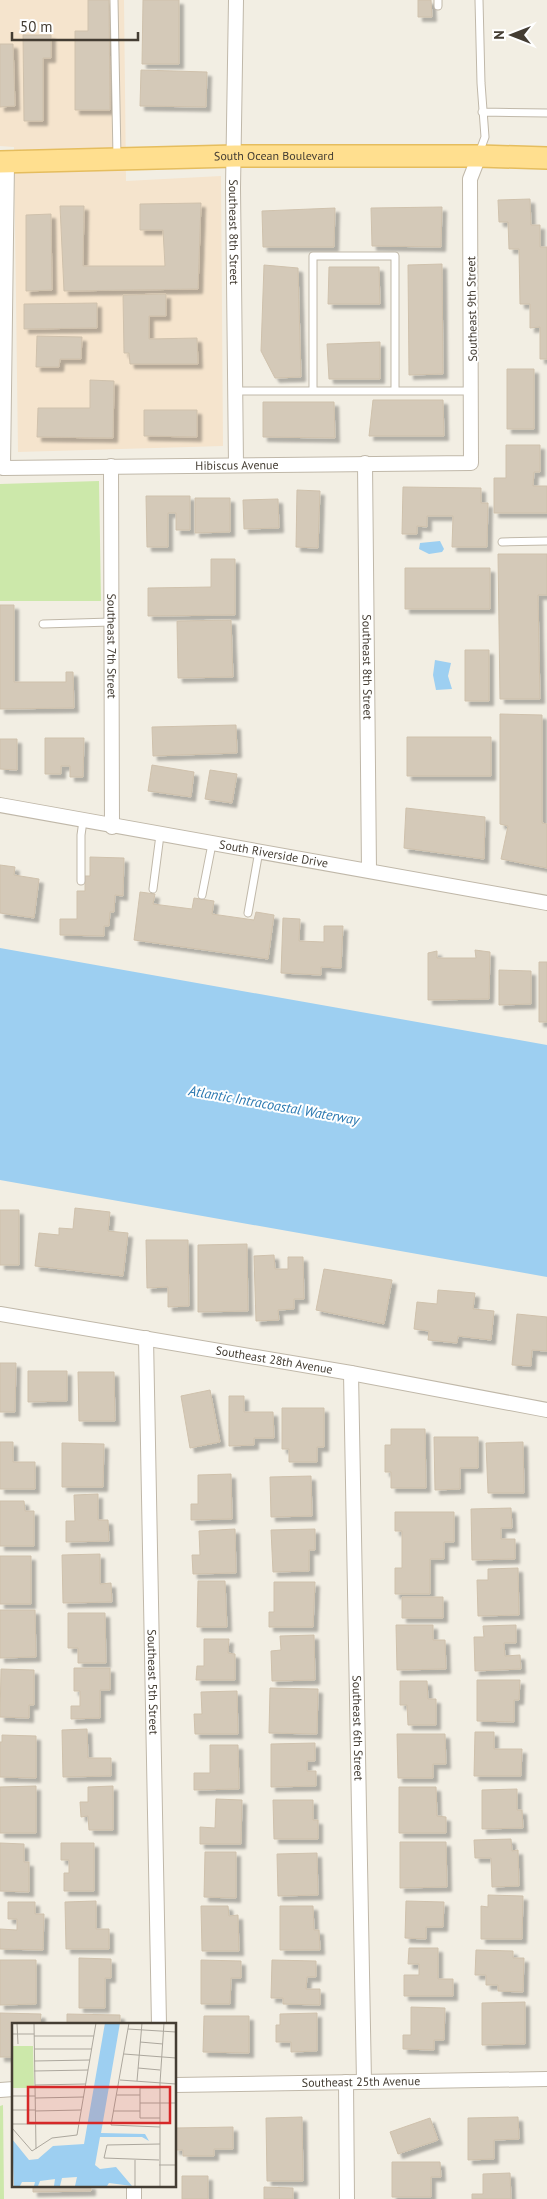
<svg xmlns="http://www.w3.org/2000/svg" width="547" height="2199" font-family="'PT Sans',sans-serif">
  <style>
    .commercial { fill: #f5e4cd }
    .green { fill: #cce8aa }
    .water { fill: #9dcff1 }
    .building { fill: #d4c9b8; stroke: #cfc1ac; filter: url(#shadow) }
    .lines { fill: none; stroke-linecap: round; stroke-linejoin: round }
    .service-casing { stroke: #c0b8a9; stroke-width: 9 }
    .minor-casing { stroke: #c0b8a9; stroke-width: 16 }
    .primary-casing { stroke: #e5bd5e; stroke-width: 24 }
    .service { stroke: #fff; stroke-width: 7 }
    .minor { stroke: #fff; stroke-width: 14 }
    .primary { stroke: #ffdf8f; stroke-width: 21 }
    .labels { text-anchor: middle; stroke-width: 4; stroke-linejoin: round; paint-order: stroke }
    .street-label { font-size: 12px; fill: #443d33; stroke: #fff }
    .water-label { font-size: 14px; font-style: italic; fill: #2b79b1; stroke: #fff }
    .inset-road { fill: none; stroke: #aca79d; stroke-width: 1 }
    .view { fill: #d62828; fill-opacity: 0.15; stroke: #d62828; stroke-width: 2.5 }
    .inset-edge { fill: none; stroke: #443d33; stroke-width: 2.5 }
  </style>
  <defs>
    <filter id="shadow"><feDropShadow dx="4.5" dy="4.5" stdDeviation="1" flood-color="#0004"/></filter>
  </defs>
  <rect width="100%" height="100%" fill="#f2eee3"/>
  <path class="commercial" d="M0,0H124L126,181L221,176L223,446L18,452L14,147L0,146Z"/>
  <path class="green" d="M99,481L101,601H0V484Z
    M3,2105L4,2199H0V2106Z"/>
  <path class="water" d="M440,541L444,549L442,552L429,554L419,549L420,543Z
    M435,660L451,663L448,676L452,689L436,690L433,675Z
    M0,948L547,1045V1277L0,1180Z"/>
  <path class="building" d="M88,0H109L110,110H75V31H88Z
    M143,0H179V64H142Z
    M418,0H431L432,17H418Z
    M23,35H51V58H43V121H24Z
    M0,44H13L15,106L0,107Z
    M141,70L207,72L206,107L140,106Z
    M530,199L531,225H540V247H547V359H540V327L530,328V304H520L519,249H509L508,222H499L498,200Z
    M201,203L198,289L64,291L60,206H84L83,266H165L163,230H140V204Z
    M442,207L441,247L372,246L371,208Z
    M335,208L334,247H263L262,211Z
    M51,214L52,290L26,291V215Z
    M442,264L443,374L409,375L408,265Z
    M264,265L298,268L301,377L275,378L261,351Z
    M329,267H379L380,304H328Z
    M166,294V316H149V339L197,338L198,364H130L129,353H124L123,295Z
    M97,303V328L24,329V304Z
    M37,336L82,337L81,359H60L59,367H36Z
    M380,342V379H329L327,344Z
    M507,369H534V429H507Z
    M90,380L114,381L113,438L37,437L38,408H90Z
    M373,400H443L444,436H369Z
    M263,402H334L335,438L263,437Z
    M144,410H197V437L144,436Z
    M506,445H540V472H534L533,486H547V513H494V478H506Z
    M403,487L481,488V503H488L487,547H452L453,516H427V527L417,526V534H402Z
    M297,490L320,491L318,548L296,547Z
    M146,496H190V530H176V513H168V547H147Z
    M195,498H230V532L195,533Z
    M278,499L279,528L244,529L243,500Z
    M498,554H547V595H538L540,699H500Z
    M211,559H235V615L148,616V588L211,587Z
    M405,568H490V609H405Z
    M0,605H14V682H66V672H73L74,708L0,709Z
    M231,620L233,677L178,678L177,621Z
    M465,650H489V701H465Z
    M500,714L542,715V823L547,824V868L501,859L508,826L500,824Z
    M236,725L237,753L153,756L152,727Z
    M407,737H491V776H407Z
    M45,738H84L83,777H70V766H61V774H45Z
    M0,739H17V770L0,769Z
    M152,765L194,772L191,797L148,791Z
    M210,770L237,774L232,803L205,799Z
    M406,808L485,817L484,859L404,848Z
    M90,857L124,858L123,896L115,895L114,912H110L109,926H104V936L60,935V919H77V891H85V876H90Z
    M0,865L15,867L14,875L39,879L34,918L0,913Z
    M140,892L155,894L153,904L192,909L194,898L214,901L212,914L254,920L256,912L274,915L268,959L134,940Z
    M283,918L300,919L299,941L324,942V926H343L341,968L321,967V975L281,973Z
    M475,950L490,952L489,999L428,1000V953L437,951V958H476Z
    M539,962H547V1022H539Z
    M499,970L531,971V1004L499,1005Z
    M75,1208L110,1212L108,1231L128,1233L123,1276L35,1266L39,1233L59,1235V1228L73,1229Z
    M0,1210H19V1265H0Z
    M146,1240H188L189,1306L168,1307V1287L147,1288Z
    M247,1244L248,1311L198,1312V1245Z
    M274,1255L275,1269H288V1257H303L304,1299H294V1309L278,1310L279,1320L256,1321L254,1256Z
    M324,1269L392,1280L384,1324L316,1310Z
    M438,1290L475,1293L473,1309L494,1311L491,1340L458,1336L457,1343L428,1340L429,1331L414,1329L417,1302L437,1304Z
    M517,1314L547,1317V1351L532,1350L531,1366L512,1365Z
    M0,1363H16L15,1412H0Z
    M28,1371H67V1401L28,1402Z
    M78,1372H114L115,1421H79Z
    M210,1390L220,1442L190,1448L181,1396Z
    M229,1396H244V1412H273L274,1438H254V1445L229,1446Z
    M282,1408H324V1447H317V1462H289V1449H282Z
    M391,1429H425L426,1488H391V1472H385V1445H391Z
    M434,1437H478V1468H460V1489L435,1490Z
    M0,1442H13V1462H35V1489H0Z
    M523,1442L524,1493H488L486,1443Z
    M62,1443L104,1444L103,1487H62Z
    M231,1474L232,1519L191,1520V1504H198V1475Z
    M311,1476L312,1516L271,1517L270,1477Z
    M98,1494V1520H108L109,1541L66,1542V1521H75L74,1495Z
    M0,1501H24L25,1511H34V1546H0Z
    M511,1508L512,1528H501V1539H515V1559L472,1560L471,1509Z
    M395,1512H454V1542H444V1559H430V1594H395V1568H402V1531H395Z
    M235,1529L236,1573L193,1574L192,1555H200L199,1531Z
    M315,1529V1550H309V1571L273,1572L271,1530Z
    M100,1554V1584L111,1583L112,1602L63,1603L62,1555Z
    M0,1556H31V1604H0Z
    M518,1568L519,1615L478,1616L477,1580H488V1569Z
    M198,1581H225L227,1627H197Z
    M274,1582H315L313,1627H269V1612H274Z
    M402,1597H443V1618H402Z
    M0,1610H35L36,1657L0,1658Z
    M68,1613H105L106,1663H78V1648H68Z
    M396,1625H433V1640H445L446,1669L397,1670Z
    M516,1625V1643H504L505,1656L520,1655L521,1669L475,1671L474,1637H484L483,1626Z
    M314,1635L315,1680L272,1681L271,1651L281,1650L280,1636Z
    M204,1639H229L228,1653L235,1654V1680H196L197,1666H204Z
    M74,1668H110V1690H100V1718L71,1719V1706H80V1691H74Z
    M1,1669L34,1670V1705H29V1718L0,1717Z
    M477,1680H520L519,1700H514V1722L477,1721Z
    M400,1681H427L428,1699H436V1725H408L407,1705H400Z
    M270,1688L318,1689L317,1734L269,1733Z
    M237,1691L238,1734H195L194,1714H202L201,1692Z
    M87,1729L88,1758H111V1776L63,1777L62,1730Z
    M475,1732H494V1749H522L521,1776H474Z
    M397,1734H445L446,1764H433V1778H398Z
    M2,1735L36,1736V1778L0,1777V1742H2Z
    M315,1743V1761H307V1771H316V1786L271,1787V1744Z
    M210,1745H238L239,1789L194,1790V1773H210Z
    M36,1786V1833H0V1787Z
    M113,1786V1830H89L88,1816L81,1817L80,1802H88V1787Z
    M399,1787H436L437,1816L446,1817V1833H399Z
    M517,1789V1810H522L523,1828L482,1829V1790Z
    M216,1799L242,1800L241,1844H200V1827L215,1828Z
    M273,1800H313V1820H318V1839H274Z
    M511,1839L512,1851L518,1850L519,1886L492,1887L491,1858H475L474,1840Z
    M400,1842H446L447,1887L400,1888Z
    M0,1843L24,1844V1862H29V1892L0,1891Z
    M61,1843H94V1891H64V1873H69V1860H61Z
    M205,1852H236V1898L204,1897Z
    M317,1853L318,1895L278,1896L277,1854Z
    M488,1895L523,1896L522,1939H481V1906L488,1907Z
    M96,1901V1929H109V1949H66L65,1902Z
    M406,1901L444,1902L443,1927H426V1939L405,1938Z
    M8,1902H35V1914H44L43,1950L0,1949V1929L17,1930V1919H8Z
    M201,1906H228L229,1916L238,1915L239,1951H202Z
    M280,1906H313L314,1930H319L320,1950H280Z
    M409,1948H438V1979H453V1996H404V1975H419V1964H408Z
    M476,1950L513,1951V1958H524L523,1992L498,1991V1985H486V1975H475Z
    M79,1958L111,1959V1978H105V2008H79Z
    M0,1960H36V2004L0,2005Z
    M201,1960L241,1961V1978H231L230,2004H201Z
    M272,1960L316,1961V1977H307L306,1989H320V2005L283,2004V1998H271Z
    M525,2002V2044L482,2045V2003Z
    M411,2007L445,2008L444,2040H434V2050L403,2049V2035H411Z
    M0,2013L41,2014L40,2024H14V2057H0Z
    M317,2013V2051L291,2052V2042H276V2025H280V2014Z
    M67,2014L120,2015V2024H67Z
    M204,2016H249V2053L203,2052Z
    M302,2117L303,2181H267L266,2118Z
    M518,2117L519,2139L494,2140V2159L468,2160V2118Z
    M430,2118L438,2140L398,2154L390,2132Z
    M233,2127V2149H214V2156H183V2150H175V2128Z
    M392,2162H440L441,2177H431V2197H392Z
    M510,2173L511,2199H472V2194H483V2174Z
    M182,2176H208V2199H182Z
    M33,2185H91V2191L33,2192Z
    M264,2187L293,2188V2199H264Z"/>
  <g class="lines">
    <g class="service-casing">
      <path id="service" d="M114,0L117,157
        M438,0V6
        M479,0L481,83L485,137L479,153
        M482,112L547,113
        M313,390V256H395V390
        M236,391H472
        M502,542L547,541
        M43,624L111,622
        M81,881V835L83,821
        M153,889L160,835
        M202,895L212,844
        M248,913L259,851"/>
    </g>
    <g class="minor-casing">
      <g id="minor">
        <path id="s1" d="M236,0L233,188L236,465"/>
        <path id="s2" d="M7,162L3,468L471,463L470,179L479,156"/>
        <path id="s3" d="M365,463L369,870"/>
        <path id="s4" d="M111,466L112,827"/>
        <path id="s5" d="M0,805L547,903"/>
        <path id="s6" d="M0,1314L351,1373L547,1410"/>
        <path id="s7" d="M146,1338L159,2024"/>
        <path id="s8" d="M351,1373L364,2082"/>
        <path d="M346,2082L347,2199"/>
        <path id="s9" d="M175,2085L547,2079"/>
        <path d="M0,2090L14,2089"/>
        <path d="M134,2185V2199"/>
      </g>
    </g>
    <g class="primary-casing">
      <g id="primary">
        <path id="s10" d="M0,162L235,156H479L547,158"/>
      </g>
    </g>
    <use href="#service" class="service"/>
    <use href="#minor" class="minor"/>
    <use href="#primary" class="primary"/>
  </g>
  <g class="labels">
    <g class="street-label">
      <text dy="4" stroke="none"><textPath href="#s10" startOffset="274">South Ocean Boulevard</textPath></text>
      <text dy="4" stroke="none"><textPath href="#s1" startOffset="232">Southeast 8th Street</textPath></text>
      <text transform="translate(472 309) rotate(-91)" y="4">Southeast 9th Street</text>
      <text dy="4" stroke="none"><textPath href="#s2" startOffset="540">Hibiscus Avenue</textPath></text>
      <text dy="4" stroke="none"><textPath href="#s4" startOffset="180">Southeast 7th Street</textPath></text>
      <text dy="4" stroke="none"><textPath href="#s3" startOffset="204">Southeast 8th Street</textPath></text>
      <text dy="4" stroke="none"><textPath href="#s5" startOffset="278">South Riverside Drive</textPath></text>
      <text dy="4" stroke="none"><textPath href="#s6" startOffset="278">Southeast 28th Avenue</textPath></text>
      <text dy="4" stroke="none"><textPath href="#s7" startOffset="344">Southeast 5th Street</textPath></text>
      <text dy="4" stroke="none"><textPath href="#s8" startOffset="355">Southeast 6th Street</textPath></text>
      <text dy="4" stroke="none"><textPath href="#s9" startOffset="186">Southeast 25th Avenue</textPath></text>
    </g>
    <g class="water-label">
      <text transform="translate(274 1105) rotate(10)" y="5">Atlantic Intracoastal Waterway</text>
    </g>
  </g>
  <g transform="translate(12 2023)">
    <rect width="164" height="164" fill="#f2eee3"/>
    <path d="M0,23H21L22,65H0Z" fill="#cce8aa"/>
    <path d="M93,0H108L89,110L133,111L137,118L130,114H88L83,142L88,146L104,144L120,163L97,160L95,163H63L65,154L50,155L48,163H42L43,156L28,158L26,163H22L23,159H10L8,163H2L0,116L17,137L26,136L41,123L72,121Z" fill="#9dcff1"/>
    <path class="inset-road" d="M5,0L6,21M22,0L24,126M117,0L99,102L148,104M116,6L164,9M0,11H22M22,13H82M128,19L151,21M22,26H80M112,31L164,35M22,38L78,37M126,45L148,47M22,48L76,47M108,57L164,61M125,58L130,0M23,62L74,61M148,65H128V95H148M105,72H128M0,73H23M23,75L72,74M128,80H164M0,87H23M23,88L69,87M102,88H128M0,101H66M0,105L20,128L40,115L65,112L84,0M123,137V163M147,137L92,135L95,122L148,121M147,142H164M148,163V60L152,0"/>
    <path class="view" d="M16,64H158V100H16Z"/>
    <rect width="164" height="164" class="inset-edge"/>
  </g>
  <g transform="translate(512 35) rotate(270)" stroke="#ffffff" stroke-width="4" paint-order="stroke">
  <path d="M0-4L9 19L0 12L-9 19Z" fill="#443d33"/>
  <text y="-8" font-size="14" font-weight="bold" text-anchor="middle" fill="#443d33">N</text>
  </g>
  <path d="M12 32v8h126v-8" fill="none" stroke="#443d33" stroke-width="2.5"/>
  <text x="20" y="32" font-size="15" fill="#443d33" stroke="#ffffff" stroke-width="4" paint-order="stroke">50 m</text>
</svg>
